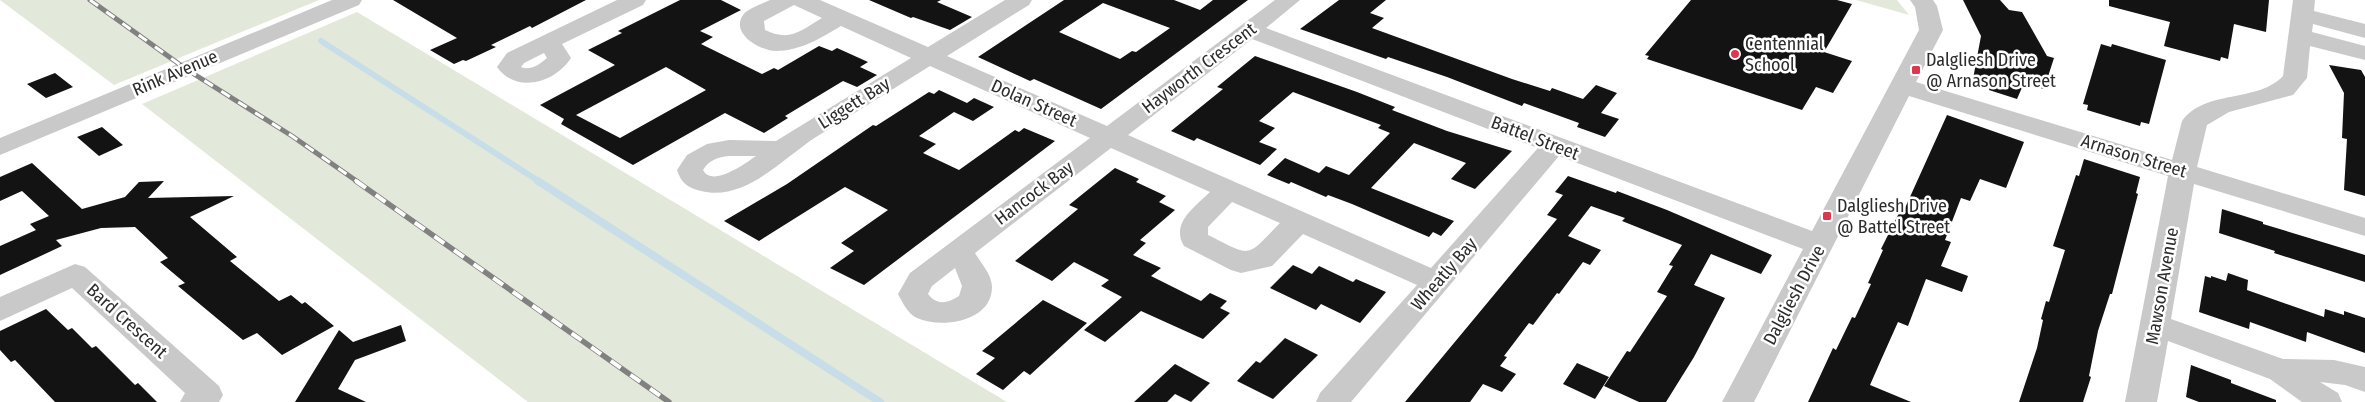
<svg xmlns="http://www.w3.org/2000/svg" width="2365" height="402" font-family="'Fira Sans Condensed',sans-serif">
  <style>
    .green { fill: #e3e9da }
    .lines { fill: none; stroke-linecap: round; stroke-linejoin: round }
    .stream-far1 { stroke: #c7dee8; stroke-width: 6 }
    .stream { stroke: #c7dee8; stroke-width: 8 }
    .building { fill: #131313; fill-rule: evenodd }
    .minor { fill: #c9c9c9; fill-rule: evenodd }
    .rail-far1-casing { stroke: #818181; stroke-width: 5 }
    .rail-casing { stroke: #818181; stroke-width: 5.5 }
    .rail-far1 { stroke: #fff; stroke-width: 3; stroke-dasharray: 10; stroke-linecap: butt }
    .rail { stroke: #fff; stroke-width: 4; stroke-dasharray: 12; stroke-linecap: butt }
    .poi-dot { fill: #db374f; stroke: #fff; stroke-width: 2 }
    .labels { text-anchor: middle; stroke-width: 5; stroke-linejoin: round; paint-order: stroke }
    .poi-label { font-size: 18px; fill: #2c2c2c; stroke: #fff; text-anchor: start }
    .street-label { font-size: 18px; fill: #2c2c2c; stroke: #fff }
  </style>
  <rect width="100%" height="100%" fill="#fff"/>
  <path class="green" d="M0,0H319L114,85Z
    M1856,0H1897L1909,15Z
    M357,12L1007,402H528L142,104Z"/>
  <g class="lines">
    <path class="stream-far1" d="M321,41L540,182"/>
    <path class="stream" d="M538,181L880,402"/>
  </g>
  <path class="building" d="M393,0H586L532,28L530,26L491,45L496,47L466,61L463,60L454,64L430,50L457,38Z
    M680,0H721L741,10L700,31L713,37L701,44L762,74L774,68L778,70L819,46L832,51L837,48L868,62L860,67L877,75L857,87L843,81L785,116L788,118L764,133L725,113L633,165L561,124L564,119L540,105L615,65L588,50L622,33L618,31ZM666,67L706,90L620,138L576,115Z
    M869,0H941L937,2L972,17L950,30L913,17L911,18Z
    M1064,0H1174L1200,10L1213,0H1248L1101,109L1034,79L1030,81L978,57ZM1103,3L1170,28L1136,52L1132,51L1120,59L1059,32Z
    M1339,0H1386L1370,13L1384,18L1372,28L1512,79L1550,91L1552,88L1583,99L1596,85L1617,93L1601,113L1619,119L1605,137L1577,127L1579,123L1524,103L1522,106L1447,77L1388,57L1386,59L1300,29Z
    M1691,0H1837L1852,4L1824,52L1852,61L1833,93L1816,87L1802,110L1647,59L1649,56L1645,55Z
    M1963,0H2000L2009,10L2022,12L2047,56L2054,58L2044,89L2024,83L2017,99L1989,90L1991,84L1973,79L1981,36Z
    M2109,0H2269L2266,32L2234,24L2228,59L2221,57L2220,61L2164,46L2170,22L2109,6Z
    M2101,44L2111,47L2112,44L2166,60L2149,124L2141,122L2140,126L2087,110L2088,105L2083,104Z
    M1255,56L1357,92L1395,107L1392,110L1447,131L1512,151L1475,189L1451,179L1466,163L1414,143L1371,188L1454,221L1441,236L1433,232L1429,237L1352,204L1328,195L1326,197L1291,182L1289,184L1267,175L1285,158L1319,173L1326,166L1349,175L1390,133L1378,128L1381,125L1293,92L1259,121L1275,128L1259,142L1277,149L1260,165L1197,138L1194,141L1171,131L1223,89L1217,87Z
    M2329,65L2361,70L2365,77V196L2344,190L2347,139L2342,138L2344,93Z
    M55,73L73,87L46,98L27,84Z
    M939,90L967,103L974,98L994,107L973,121L954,112L919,136L936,144L923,153L959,170L1015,130L1019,132L1024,128L1055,141L864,285L830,268L854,251L841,243L888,210L845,187L759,241L724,221L787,184L873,125L876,126L929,92L934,94Z
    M1947,115L2024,142L2006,188L1980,179L1970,201L1961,198L1945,240L1951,242L1941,266L1968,276L1962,292L1926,279L1908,326L1898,322L1881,360L1870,385L1911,402H1808L1833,348L1836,350L1852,317L1855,318L1871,284L1868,283L1883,250L1881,249L1902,207L1905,208Z
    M102,127L123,145L99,156L77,137Z
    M2084,159L2140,177L2136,193L2138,194L2112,294H2110L2098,331L2089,376L2091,377L2083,402H2019L2037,348L2043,320L2041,319L2046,301L2049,302L2065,250L2053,246L2076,175L2079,176Z
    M32,163L82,209L125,197L139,182L164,181L148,198L234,196L190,217L237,257L230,261L279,301L291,295L302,304L305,302L334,326L282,355L257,333L243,340L178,286L185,283L160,262L168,258L135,227L101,228L56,240L62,246L0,275V246L36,230L30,224L49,216L22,191L0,201V177Z
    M1115,168L1139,179L1136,182L1166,196L1159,202L1175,210L1140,240L1146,243L1133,255L1161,268L1151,276L1201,301L1210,293L1227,301L1220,308L1230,313L1203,339L1141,311L1105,342L1084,330L1122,297L1101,286L1109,280L1074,262L1052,281L1015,261L1078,209L1069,205Z
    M1568,176L1616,193L1617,191L1667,210L1772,255L1761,274L1711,254L1694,285L1725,298L1694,357L1666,402H1639L1604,386L1627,351L1630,352L1667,296L1657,292L1673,266L1669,265L1682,245L1622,221L1625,218L1591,206L1568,236L1601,250L1590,265L1583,262L1559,294L1557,293L1533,325L1529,323L1504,356L1507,357L1500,366L1516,374L1502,392L1483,384L1470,402H1405L1557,219L1547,215L1563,195L1555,192Z
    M2222,209L2263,222V224L2365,255V282L2274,253L2275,251L2219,233Z
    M1293,265L1312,274L1319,266L1353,282L1356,279L1386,292L1360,323L1321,304L1316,310L1270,288Z
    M2228,273L2248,280L2247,290L2324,317L2325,309L2344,315V311L2365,318V353L2307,332L2306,342L2250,322L2249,329L2199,312L2205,276L2211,278V276L2226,281Z
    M1043,300L1087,323L1030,375L1024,371L1003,390L976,374L995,358L982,351Z
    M46,309L68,330L72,328L92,348L96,346L135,385L138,383L157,402H55L15,360L11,362L0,350V331Z
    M401,325L406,341L355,360L338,389L366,402H295L339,330L353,342Z
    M1285,338L1318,355L1273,399L1237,381L1256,361L1260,363Z
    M1577,363L1609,377L1595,399L1563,384Z
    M1175,364L1210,383L1191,402L1175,394L1167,402H1134Z
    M2191,365L2231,380V383L2276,400V402H2199L2186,397Z"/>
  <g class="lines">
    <path class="minor" d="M332,0H362L359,5L0,155V138Z
      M617,0H646L643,5L562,44L571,58C555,83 516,94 497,67L507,53ZM544,53L547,58C540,64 531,71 521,67L524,63Z
      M770,0H820L928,47L1005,0H1032L1029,5L947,56L1107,126L1275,0H1300L1266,28L1812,231L1919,30L1915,7L1910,0H1933L1937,6L1943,30L1916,82L2172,160L2182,121C2205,89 2258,103 2283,76L2293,0H2315L2314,11L2365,24V38L2313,24L2312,32L2365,46V60L2310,46L2307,78L2293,95L2229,112L2207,125L2197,167L2365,218V236L2194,184L2171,319L2283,359L2334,360L2365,367V392L2345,385L2320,382L2338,393L2342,402H2302L2270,379L2168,341L2157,402H2125L2168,176L1909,96L1754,402H1722L1803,249L1559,156L1351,402H1316L1320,393L1417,285L1303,234L1272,266L1241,273L1231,270L1184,246C1170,223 1196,206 1210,192L1111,148L975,253C981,263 992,275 992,287C992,322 941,329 917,318C907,313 903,303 898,294L910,273L1090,138L930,66C892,90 854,113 816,137C782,159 745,202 701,191C688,188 681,183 677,170L687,155L707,144L729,140L776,141L911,58L841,26C821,38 800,51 776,51C761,51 730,34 743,15C748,8 762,4 770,0ZM794,5L822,18C800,31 790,42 765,30L764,21ZM1252,39L1538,148L1431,268L1128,135ZM729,156H756C746,163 712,188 703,170C709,160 718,157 729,156ZM1232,202L1280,223C1245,259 1253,257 1208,235V227ZM955,268L962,286L959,296C948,303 937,306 928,294L932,286Z
      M75,264L85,267L219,386L223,395L219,402H180L185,393L72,288L0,321V297Z"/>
    <g class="rail-far1-casing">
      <path id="rail-far1" d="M90,0L186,69L292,136L358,182"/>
    </g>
    <g class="rail-casing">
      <path id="rail" d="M356,181L669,402"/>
    </g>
    <use href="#rail-far1" class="rail-far1"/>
    <use href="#rail" class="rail"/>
  </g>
  <g class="poi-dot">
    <circle cx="1735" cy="54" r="5"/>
    <rect x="1911" y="65" width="10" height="10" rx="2.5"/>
    <rect x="1822" y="211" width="10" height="10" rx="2.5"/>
  </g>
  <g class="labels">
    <g class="poi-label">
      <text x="1745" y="50">Centennial<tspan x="1745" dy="21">School</tspan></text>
      <text x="1926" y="66">Dalgliesh Drive<tspan x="1926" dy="21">@ Arnason Street</tspan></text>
      <text x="1837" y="212">Dalgliesh Drive<tspan x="1837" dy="21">@ Battel Street</tspan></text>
    </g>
    <g class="street-label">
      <text transform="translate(1199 68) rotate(-37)" y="6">Hayworth Crescent</text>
      <text transform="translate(175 73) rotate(-23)" y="6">Rink Avenue</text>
      <text transform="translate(854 103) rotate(-32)" y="6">Liggett Bay</text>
      <text transform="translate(1034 103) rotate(24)" y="6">Dolan Street</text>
      <text transform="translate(1535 138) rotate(21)" y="6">Battel Street</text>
      <text transform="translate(2134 156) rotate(17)" y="6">Arnason Street</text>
      <text transform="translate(1034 193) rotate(-37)" y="6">Hancock Bay</text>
      <text transform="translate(1444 274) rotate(-49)" y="6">Wheatly Bay</text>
      <text transform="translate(2162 286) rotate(-80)" y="6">Mawson Avenue</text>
      <text transform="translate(1794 295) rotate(-62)" y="6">Dalgliesh Drive</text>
      <text transform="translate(127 321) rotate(42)" y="6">Bard Crescent</text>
    </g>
  </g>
</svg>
